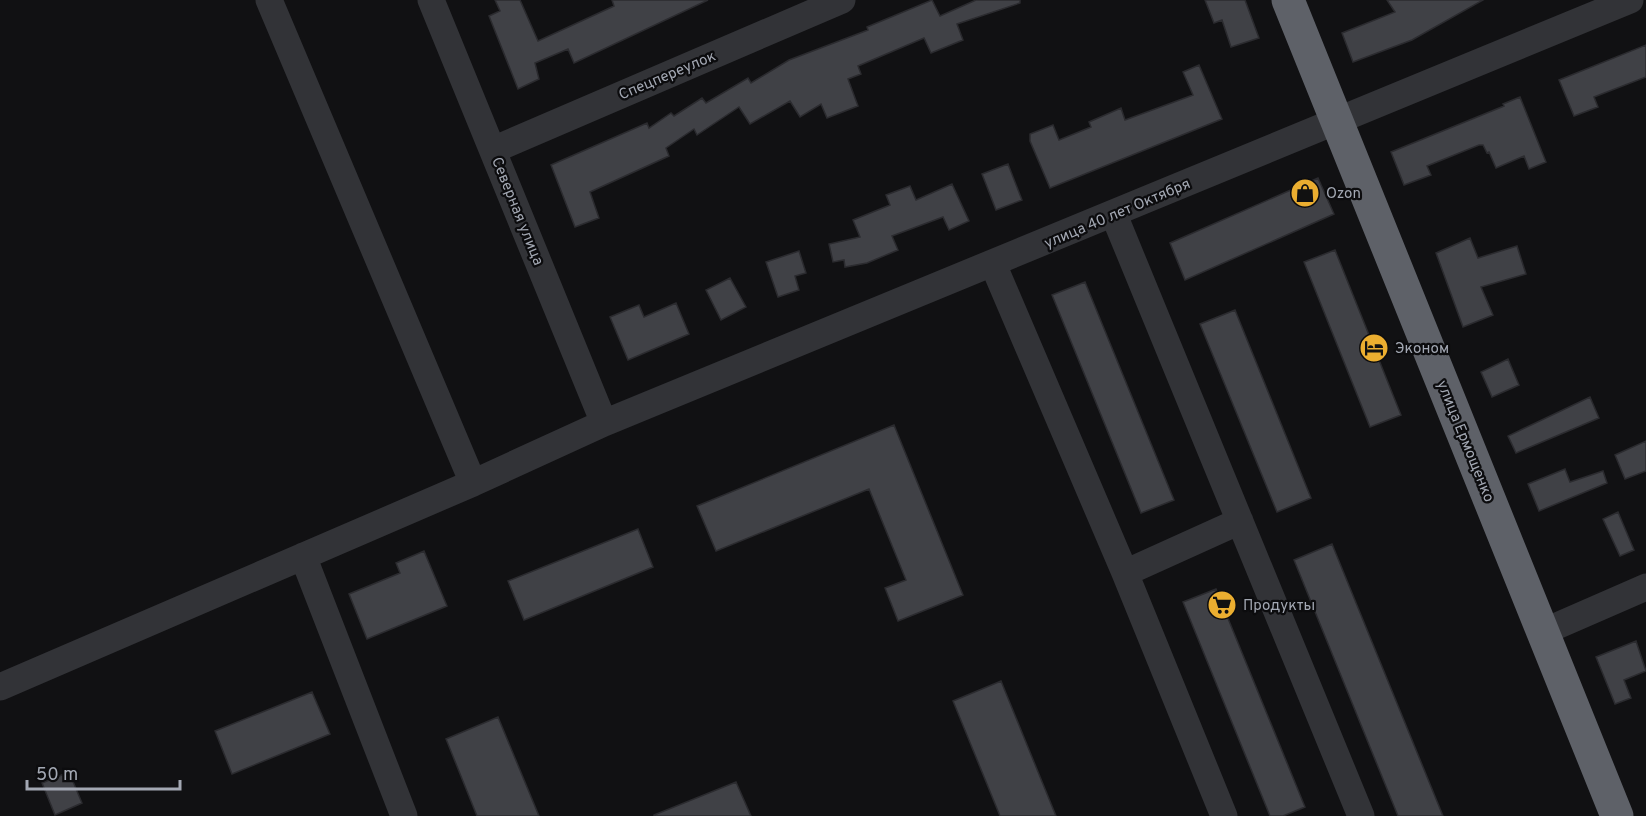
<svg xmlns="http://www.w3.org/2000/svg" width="1646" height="816" font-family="Overpass,sans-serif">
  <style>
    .building { fill: #404146; stroke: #2b2b2f; stroke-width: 1.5 }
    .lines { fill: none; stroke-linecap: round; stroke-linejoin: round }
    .minor { stroke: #323337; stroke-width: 27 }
    .highway { stroke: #5e6168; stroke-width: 33 }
    .labels { text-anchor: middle; stroke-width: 4.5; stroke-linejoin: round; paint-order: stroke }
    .street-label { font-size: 15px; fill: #a3a8b3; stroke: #0c0c0e }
    .poi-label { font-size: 15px; fill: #a3a8b3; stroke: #0c0c0e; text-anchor: start }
  </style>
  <rect width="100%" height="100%" fill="#111113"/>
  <path class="building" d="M495,0H520L538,41L614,6L612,0H708L574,63L568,49L535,63L539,79L518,89L489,16L500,11Z
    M932,0L940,16L976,0H1020V3L957,24L963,40L931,53L924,38L858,66L861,74L848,79L858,106L827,118L821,104L800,117L790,101L750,124L739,107L697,135L694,129L666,148L669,156L590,192L599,218L575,227L551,165L647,123L649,128L671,113L674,116L702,98L706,103L748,78L751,83L789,60L868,30L867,27Z
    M1205,0H1245L1259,38L1231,47L1222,20L1214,23Z
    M1387,0H1483L1412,40L1353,62L1342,33L1395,12Z
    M1646,45V77L1594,97L1598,107L1574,116L1559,80Z
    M1199,65L1222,119L1050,188L1030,141V134L1053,125L1059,140L1091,127L1089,122L1121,108L1125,120L1193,95L1183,72Z
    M1520,97L1546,162L1529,169L1524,156L1496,168L1489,152L1487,153L1483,145H1479L1427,166L1431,175L1404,185L1391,152L1504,106L1503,104Z
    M1008,164L1022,200L996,210L982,174Z
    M1318,178L1334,214L1185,280L1170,243Z
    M952,184L969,221L949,230L943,217L892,236L898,250L867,263L845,267L844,260L833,262L829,244L860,237L853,220L890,205L886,195L910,186L916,200Z
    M1470,238L1478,258L1517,246L1526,274L1481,287L1493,315L1463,327L1436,253Z
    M1335,250L1401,415L1370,427L1304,262Z
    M799,251L806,273L795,276L799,290L778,297L766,262Z
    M730,278L746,307L721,320L706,290Z
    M1085,282L1174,500L1141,513L1052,295Z
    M676,303L689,334L628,360L610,317L639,305L644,317Z
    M1235,310L1311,498L1277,512L1200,324Z
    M1508,359L1519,385L1492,397L1481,372Z
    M1590,397L1599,418L1516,453L1508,436Z
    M894,425L963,595L898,621L885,588L906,580L869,489L716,551L697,506Z
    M1646,441V471L1625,479L1615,455Z
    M1565,469L1570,482L1603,471L1607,483L1539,511L1528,484Z
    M1618,512L1634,550L1620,556L1603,519Z
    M638,529L653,567L524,620L508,581Z
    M1332,544L1443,816H1398L1294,560Z
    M424,551L447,606L367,639L349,594L400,573L396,563Z
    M1216,589L1305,807L1283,816H1270L1183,602Z
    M1636,641L1646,671L1624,680L1631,698L1615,704L1596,657Z
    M1001,681L1056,816H1000L953,701Z
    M312,692L330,734L232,774L215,731Z
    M498,717L539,816H477L446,739Z
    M69,772L82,803L55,815L42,783Z
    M736,782L751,816H654V815Z"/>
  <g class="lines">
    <path class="minor" d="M269,0L473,483L604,423L1630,0
      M431,0L604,423
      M493,150L842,0
      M1114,215L1361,816
      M993,264L1125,573L1224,816
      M303,556L404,816
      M1125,573L1240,521
      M1543,632L1646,587
      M0,687L473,483"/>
    <path class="highway" d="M1288,0L1617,816"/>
  </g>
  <defs>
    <g id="shop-disc" transform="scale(1.5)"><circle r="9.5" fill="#ebae30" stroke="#0c0c0e"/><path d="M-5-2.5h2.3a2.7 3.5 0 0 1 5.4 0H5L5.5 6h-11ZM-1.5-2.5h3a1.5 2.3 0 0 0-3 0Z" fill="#111"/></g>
    <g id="hotel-disc" transform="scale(1.5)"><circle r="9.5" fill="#ebae30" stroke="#0c0c0e"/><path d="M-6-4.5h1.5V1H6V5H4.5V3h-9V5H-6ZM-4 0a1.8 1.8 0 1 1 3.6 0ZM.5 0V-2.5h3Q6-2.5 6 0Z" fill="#111"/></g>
    <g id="supermarket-disc" transform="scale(1.5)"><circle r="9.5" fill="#ebae30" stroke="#0c0c0e"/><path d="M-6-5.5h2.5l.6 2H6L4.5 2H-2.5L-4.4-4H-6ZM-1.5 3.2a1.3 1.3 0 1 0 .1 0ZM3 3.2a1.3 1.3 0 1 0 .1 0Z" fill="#111"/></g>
  </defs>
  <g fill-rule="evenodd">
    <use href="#shop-disc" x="1305" y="193"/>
    <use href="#hotel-disc" x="1374" y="348"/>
    <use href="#supermarket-disc" x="1222" y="605"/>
  </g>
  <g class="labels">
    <g class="street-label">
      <text transform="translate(667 75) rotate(-23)" y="5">Спецпереулок</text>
      <text transform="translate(518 211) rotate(68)" y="5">Северная улица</text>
      <text transform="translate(1117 213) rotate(-23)" y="5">улица 40 лет Октября</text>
      <text transform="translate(1466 441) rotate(68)" y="5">улица Ермощенко</text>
    </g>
    <g class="poi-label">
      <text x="1326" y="198">Ozon</text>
      <text x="1395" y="353">Эконом</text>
      <text x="1243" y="610">Продукты</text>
    </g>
  </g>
  <path d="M27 780v9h153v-9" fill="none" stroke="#a3a8b3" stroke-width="3"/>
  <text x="36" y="780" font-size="18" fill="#a3a8b3" stroke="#0c0c0e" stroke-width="4.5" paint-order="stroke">50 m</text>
</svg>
